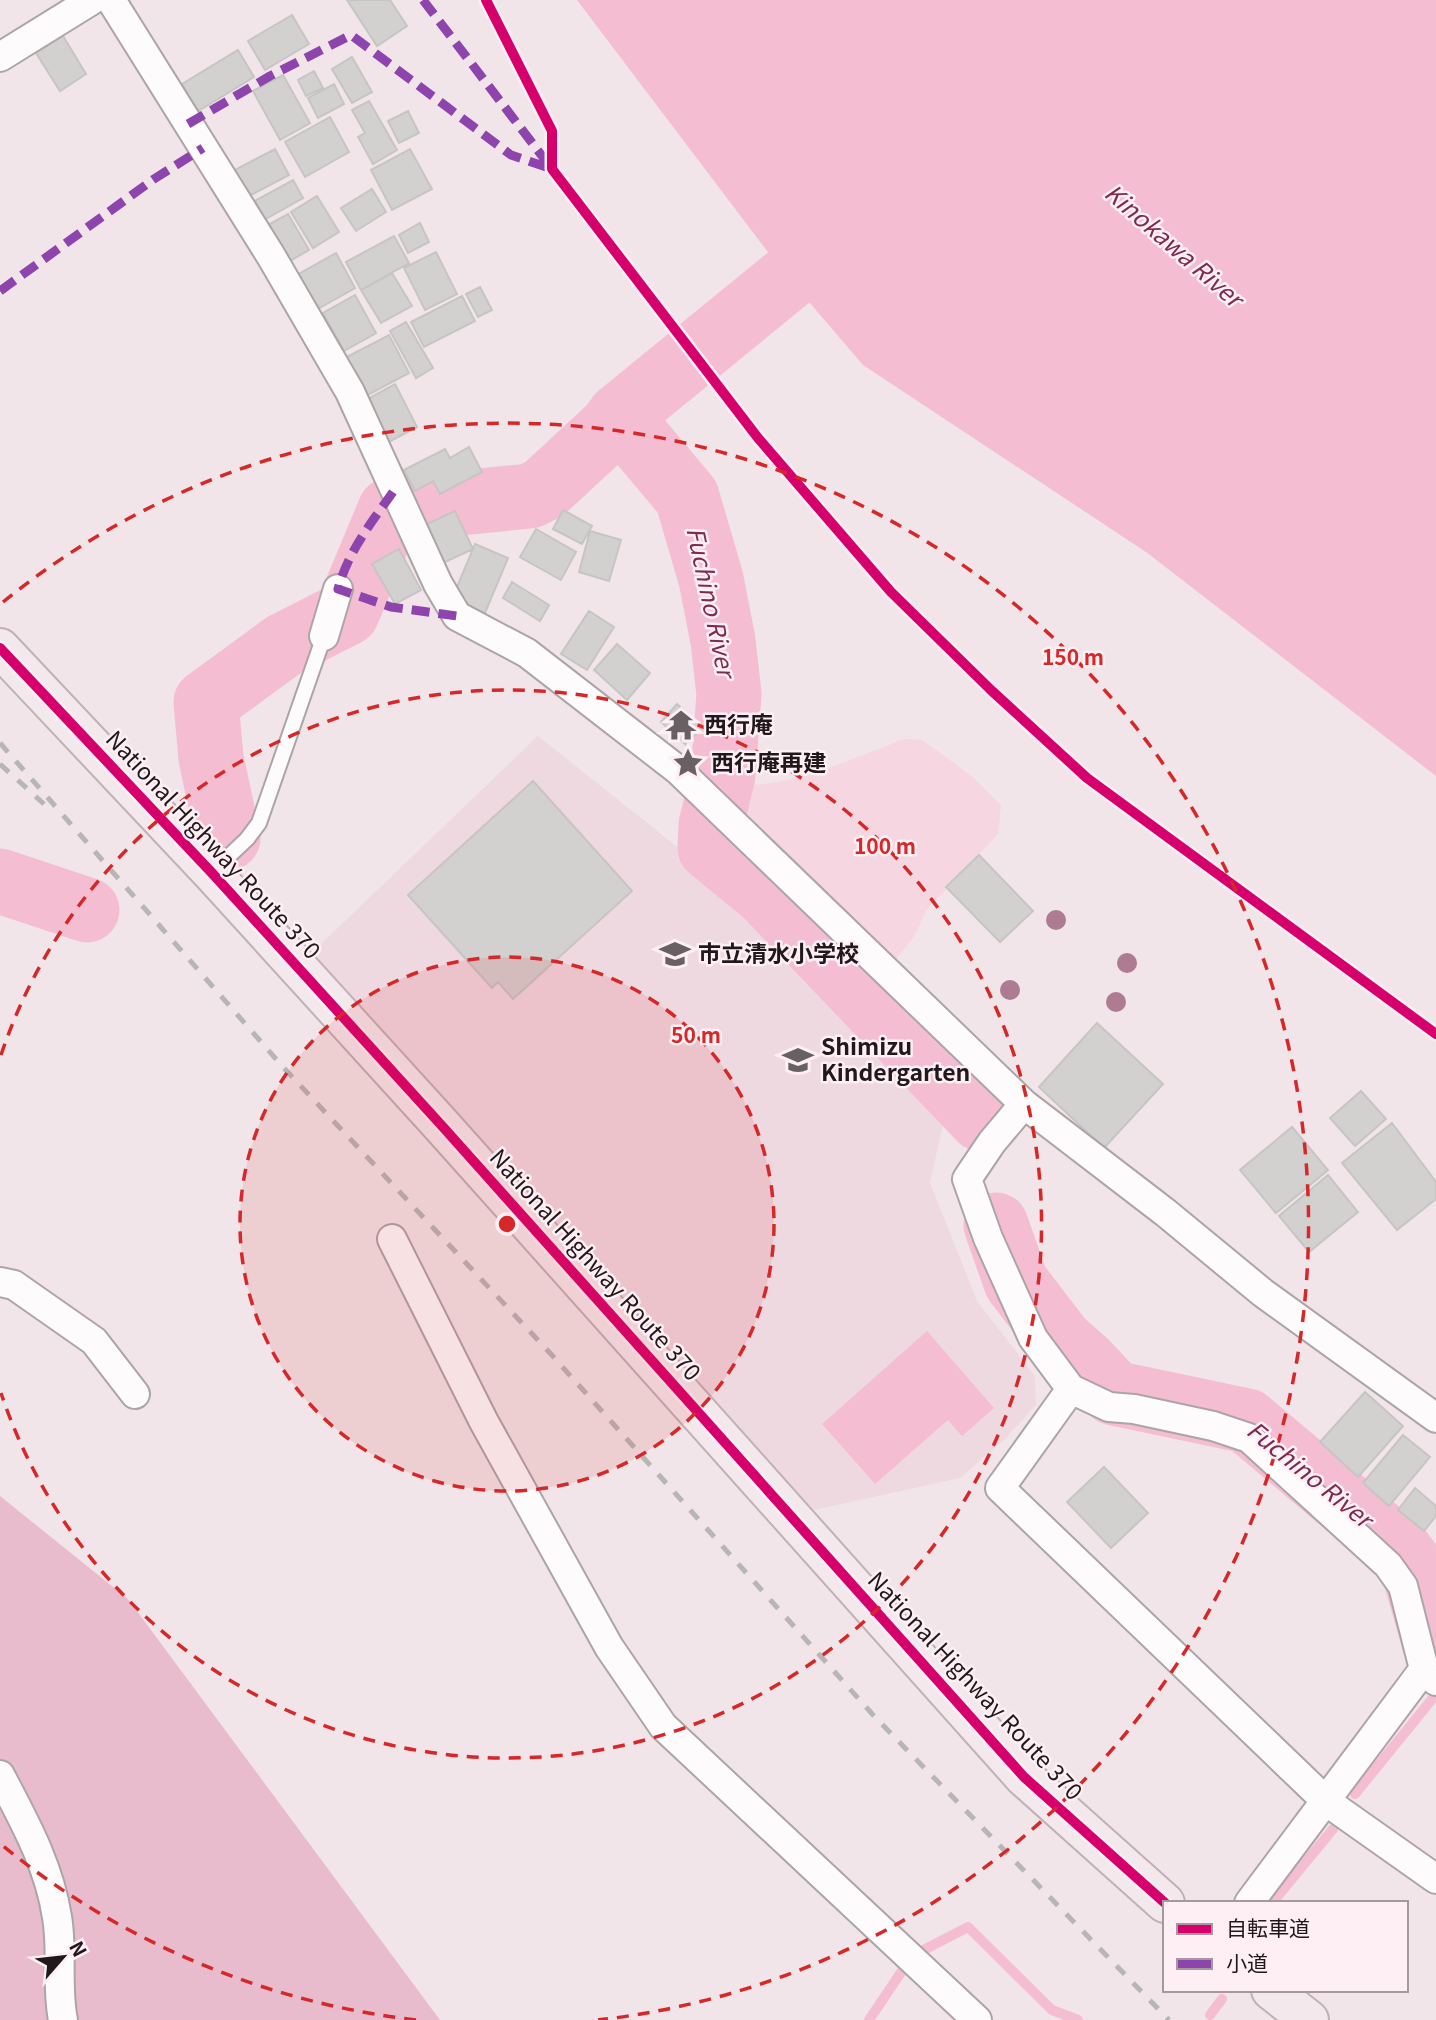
<svg xmlns="http://www.w3.org/2000/svg" width="1436" height="2020" font-family="Georgia,'Noto Sans JP',serif">
  <style>
    .built { fill: #efd9e1 }
    .green { fill: #f5d6e1 }
    .forest { fill: #e9bccd }
    .water { fill: #f4bdd2 }
    .lines { fill: none; stroke-linecap: round; stroke-linejoin: round }
    .stream { stroke: #f4bdd2; stroke-width: 10 }
    .river { stroke: #f4bdd2; stroke-width: 65 }
    .building { fill: #d3d1d0; stroke: #c7c5c4; stroke-width: 2 }
    .service-casing { stroke: #ada4a7; stroke-width: 18 }
    .minor-casing { stroke: #ada4a7; stroke-width: 32 }
    .trunk-casing { stroke: #c1b0b6; stroke-width: 42 }
    .service { stroke: #fdfbfc; stroke-width: 14 }
    .minor { stroke: #fdfbfc; stroke-width: 28 }
    .trunk { stroke: #f3e9ed; stroke-width: 38 }
    .rail { stroke: #b8b5b6; stroke-width: 5; stroke-dasharray: 12 12; stroke-linecap: butt }
    .quiet { stroke: #8e44ad; stroke-width: 9; stroke-dasharray: 18 9; stroke-linecap: butt }
    .cycleway-casing { stroke: #feeff4; stroke-width: 15 }
    .cycleway { stroke: #d6006c; stroke-width: 10 }
    .tree { fill: #ad7b92 }
    .ring { fill: none; stroke: #d62828; stroke-width: 3.5; stroke-dasharray: 12 9 }
    .labels { text-anchor: middle; stroke-width: 5; stroke-linejoin: round; paint-order: stroke }
    .poi-label { font-size: 23px; font-weight: bold; fill: #20181b; stroke: #feeff4; text-anchor: start }
    .street-label { font-size: 23px; fill: #20181b; stroke: #feeff4 }
    .water-label { font-size: 24px; font-style: italic; fill: #7d2a51; stroke: #feeff4 }
    .centre { fill: #d62828; stroke: #feeff4; stroke-width: 3.5 }
    .ring-label { font-size: 21px; text-anchor: middle; font-weight: bold; fill: #d62828; stroke: #feeff4; stroke-width: 5; stroke-linejoin: round; paint-order: stroke }
  </style>
  <rect width="100%" height="100%" fill="#f1e5e9"/>
  <path class="built" d="M538,736L690,857L889,1052L943,1124L930,1183L977,1301L1035,1376L1036,1405L1007,1437L960,1478L814,1510L424,1107L297,967Z"/>
  <path class="green" d="M904,739L922,740L973,777L1001,805L998,834L927,909L913,938L892,964L736,811L744,784C787,789 862,755 904,739Z"/>
  <path class="forest" d="M0,1496L128,1599L440,2020H0Z"/>
  <path class="water" d="M577,0H1436V776L1146,552L863,365L780,268Z
    M927,1331L994,1408L962,1436L948,1420L875,1484L822,1424Z"/>
  <g class="lines">
    <path class="stream" d="M1355,1794L1433,1698
      M1272,1903L1333,1829
      M1210,2015L1222,1999
      M869,2020L912,1956L968,1927L1052,2010L1078,2020"/>
    <path class="river" d="M619,416L687,497L711,579L723,641L729,694L723,775L711,825L710,848L765,893L981,1119
      M228,838L211,758L206,702L284,645L347,613L390,510L530,496L544,489L611,427L619,416L858,221
      M0,881L87,910
      M996,1225L1016,1282L1061,1341L1086,1363L1114,1393L1247,1421L1398,1548L1413,1568L1436,1648"/>
  </g>
  <path class="building" d="M347,0H390L407,26L377,46Z
    M292,15L309,44L265,70L248,41Z
    M63,36L86,74L60,91L36,53Z
    M238,50L254,77L198,111L182,84Z
    M352,57L372,92L352,103L332,69Z
    M314,71L323,88L306,96L298,80Z
    M283,75L310,123L280,140L253,91Z
    M334,84L344,104L318,118L308,98Z
    M369,101L397,150L373,164L358,137L365,133L352,110Z
    M408,111L419,133L399,143L388,121Z
    M330,117L349,152L305,177L285,142Z
    M275,149L289,175L247,197L233,171Z
    M410,149L432,189L392,210L371,170Z
    M293,180L303,198L264,220L253,202Z
    M372,189L386,212L356,231L341,208Z
    M317,196L339,232L313,248L291,212Z
    M288,214L309,250L288,262L268,225Z
    M420,223L429,242L408,253L399,235Z
    M394,236L409,263L361,290L346,262Z
    M436,252L457,294L425,310L404,268Z
    M336,253L355,288L316,310L297,275Z
    M392,273L412,306L381,323L361,290Z
    M480,287L492,310L478,317L466,294Z
    M355,295L376,333L344,351L323,313Z
    M462,296L475,321L424,347L411,322Z
    M406,322L433,368L416,378L390,331Z
    M389,335L409,373L364,397L343,359Z
    M395,384L417,427L389,442L366,400Z
    M469,447L482,472L440,494L433,481L415,491L404,470L445,449L450,458Z
    M563,510L592,526L582,544L553,529Z
    M455,511L473,549L443,563L425,525Z
    M536,529L576,552L561,580L520,557Z
    M590,531L621,540L609,581L579,572Z
    M475,544L508,558L485,613L452,599Z
    M399,549L421,590L395,604L372,564Z
    M512,582L549,605L540,621L503,598Z
    M589,611L614,627L587,670L561,654Z
    M617,644L650,673L627,700L594,670Z
    M677,704L702,727L686,745L661,722Z
    M533,781L632,891L513,999L498,982L492,988L408,895Z
    M979,855L1033,911L1000,942L946,887Z
    M1097,1023L1163,1084L1104,1148L1039,1087Z
    M1361,1091L1386,1119L1355,1146L1330,1118Z
    M1392,1123L1436,1182V1199L1397,1230L1342,1163Z
    M1292,1127L1328,1170L1276,1213L1240,1170Z
    M1328,1175L1358,1212L1309,1252L1279,1216Z
    M1365,1392L1403,1426L1358,1477L1320,1442Z
    M1403,1435L1430,1457L1389,1506L1363,1483Z
    M1104,1467L1148,1513L1111,1548L1067,1502Z
    M1415,1488L1436,1506V1516L1424,1531L1398,1510Z"/>
  <g class="lines">
    <g class="service-casing">
      <path id="service" d="M213,871L247,839L259,823L324,636"/>
    </g>
    <g class="minor-casing">
      <path id="minor" d="M111,0L271,256L350,392L438,584L457,616L527,653L678,770L1024,1104L1166,1213L1263,1293L1436,1418
        M0,57L92,0
        M324,636L338,589
        M1024,1104L992,1142L967,1179L988,1238L1033,1338L1071,1389L1109,1407L1134,1409L1213,1426L1249,1438L1388,1565L1403,1586L1424,1669L1436,1681
        M392,1239L484,1422L609,1647L663,1726L977,2020
        M0,1282L14,1285L94,1341L135,1394
        M1071,1389L1000,1488L1327,1802L1436,1879
        M0,1775C24,1821 49,1865 57,1917C63,1951 56,1986 63,2020
        M1249,1903L1424,1669"/>
    </g>
    <g class="trunk-casing">
      <path id="trunk" d="M0,648L212,873L443,1127L1024,1777L1165,1903
        M1271,1990L1309,2020"/>
    </g>
    <use href="#service" class="service"/>
    <use href="#minor" class="minor"/>
    <use href="#trunk" class="trunk"/>
    <path class="rail" d="M0,743L283,1067L550,1353L874,1716L1169,2020
      M0,764L44,804"/>
    <path class="quiet" d="M423,0L552,169
      M188,124L270,76L351,35L511,155L552,169
      M0,291L154,179L203,148
      M393,492C371,523 348,552 338,589L391,607L457,616"/>
    <g class="cycleway-casing">
      <path id="cycleway" d="M486,0L552,131V169L758,438L891,592L992,691L1087,778L1436,1034
        M0,648L212,873L443,1127L1024,1777L1165,1903"/>
    </g>
    <use href="#cycleway" class="cycleway"/>
  </g>
  <g class="tree">
    <circle cx="1056" cy="920" r="10"/>
    <circle cx="1127" cy="963" r="10"/>
    <circle cx="1010" cy="990" r="10"/>
    <circle cx="1116" cy="1002" r="10"/>
  </g>
  <circle cx="507" cy="1224" r="267" fill="#d62828" fill-opacity=".12"/>
  <g class="ring">
    <circle cx="507" cy="1224" r="267"/>
    <path d="M1 1055A534 534 0 1 1 1 1393"/>
    <path d="M416 2020A801 801 0 0 1 3 1846M3 602A801 801 0 1 1 598 2020"/>
  </g>
  <defs>
    <g id="temple-bare" transform="scale(2.415)"><path d="M0-6L5-2H3V0L6.5 2.5H4V6H1.5V3h-3V6H-4V2.5H-6.5L-3 0V-2H-5Z" fill="#696063" stroke="#feeff4" stroke-width="2.5" paint-order="stroke"/></g>
    <g id="sight-bare" transform="scale(2.415)"><path d="M0-6L1.8-2.2L6-1.7L2.9 1.2L3.7 5.4L0 3.3L-3.7 5.4L-2.9 1.2L-6-1.7L-1.8-2.2Z" fill="#696063" stroke="#feeff4" stroke-width="2.5" paint-order="stroke"/></g>
    <g id="school-bare" transform="scale(2.415)"><path d="M0-5L7-2L0 1L-7-2ZM-4 1L0 2.5L4 1V4Q0 6-4 4Z" fill="#696063" stroke="#feeff4" stroke-width="2.5" paint-order="stroke"/></g>
  </defs>
  <g fill-rule="evenodd">
    <use href="#temple-bare" x="681" y="725"/>
    <use href="#sight-bare" x="688" y="763"/>
    <use href="#school-bare" x="675" y="954"/>
    <use href="#school-bare" x="798" y="1060"/>
  </g>
  <g class="labels">
    <g class="poi-label">
      <text x="704" y="733">西行庵</text>
      <text x="711" y="771">西行庵再建</text>
      <text x="698" y="962">市立清水小学校</text>
      <text x="821" y="1055">Shimizu<tspan x="821" dy="26">Kindergarten</tspan></text>
    </g>
    <g class="street-label">
      <text transform="translate(213 845) rotate(47)" y="8">National Highway Route 370</text>
      <text transform="translate(595 1265) rotate(48)" y="8">National Highway Route 370</text>
      <text transform="translate(975 1686) rotate(47)" y="8">National Highway Route 370</text>
    </g>
    <g class="water-label">
      <text transform="translate(1173 246) rotate(41)" y="8">Kinokawa River</text>
      <text transform="translate(710 602) rotate(78)" y="8">Fuchino River</text>
      <text transform="translate(1309 1475) rotate(39)" y="8">Fuchino River</text>
    </g>
  </g>
  <circle cx="507" cy="1224" r="10" class="centre"/>
  <g class="ring-label">
    <text x="1073" y="665">150 m</text>
    <text x="885" y="854">100 m</text>
    <text x="696" y="1043">50 m</text>
  </g>
  <rect x="1163" y="1901" width="245" height="91" fill="#feeff4" stroke="#a5999d" stroke-width="2"/>
  <rect x="1177" y="1924" width="35" height="10" fill="#d6006c" stroke="#a5999d" stroke-width="2"/>
  <text x="1226" y="1936" font-size="21" fill="#20181b">自転車道</text>
  <rect x="1177" y="1959" width="35" height="10" fill="#8e44ad" stroke="#a5999d" stroke-width="2"/>
  <text x="1226" y="1971" font-size="21" fill="#20181b">小道</text>
  <g transform="translate(63 1957) rotate(62)" stroke="#feeff4" stroke-width="5" paint-order="stroke">
  <path d="M0-5L12 26L0 18L-12 26Z" fill="#20181b"/>
  <text y="-10" font-size="19" font-weight="bold" text-anchor="middle" fill="#20181b">N</text>
  </g>
</svg>
